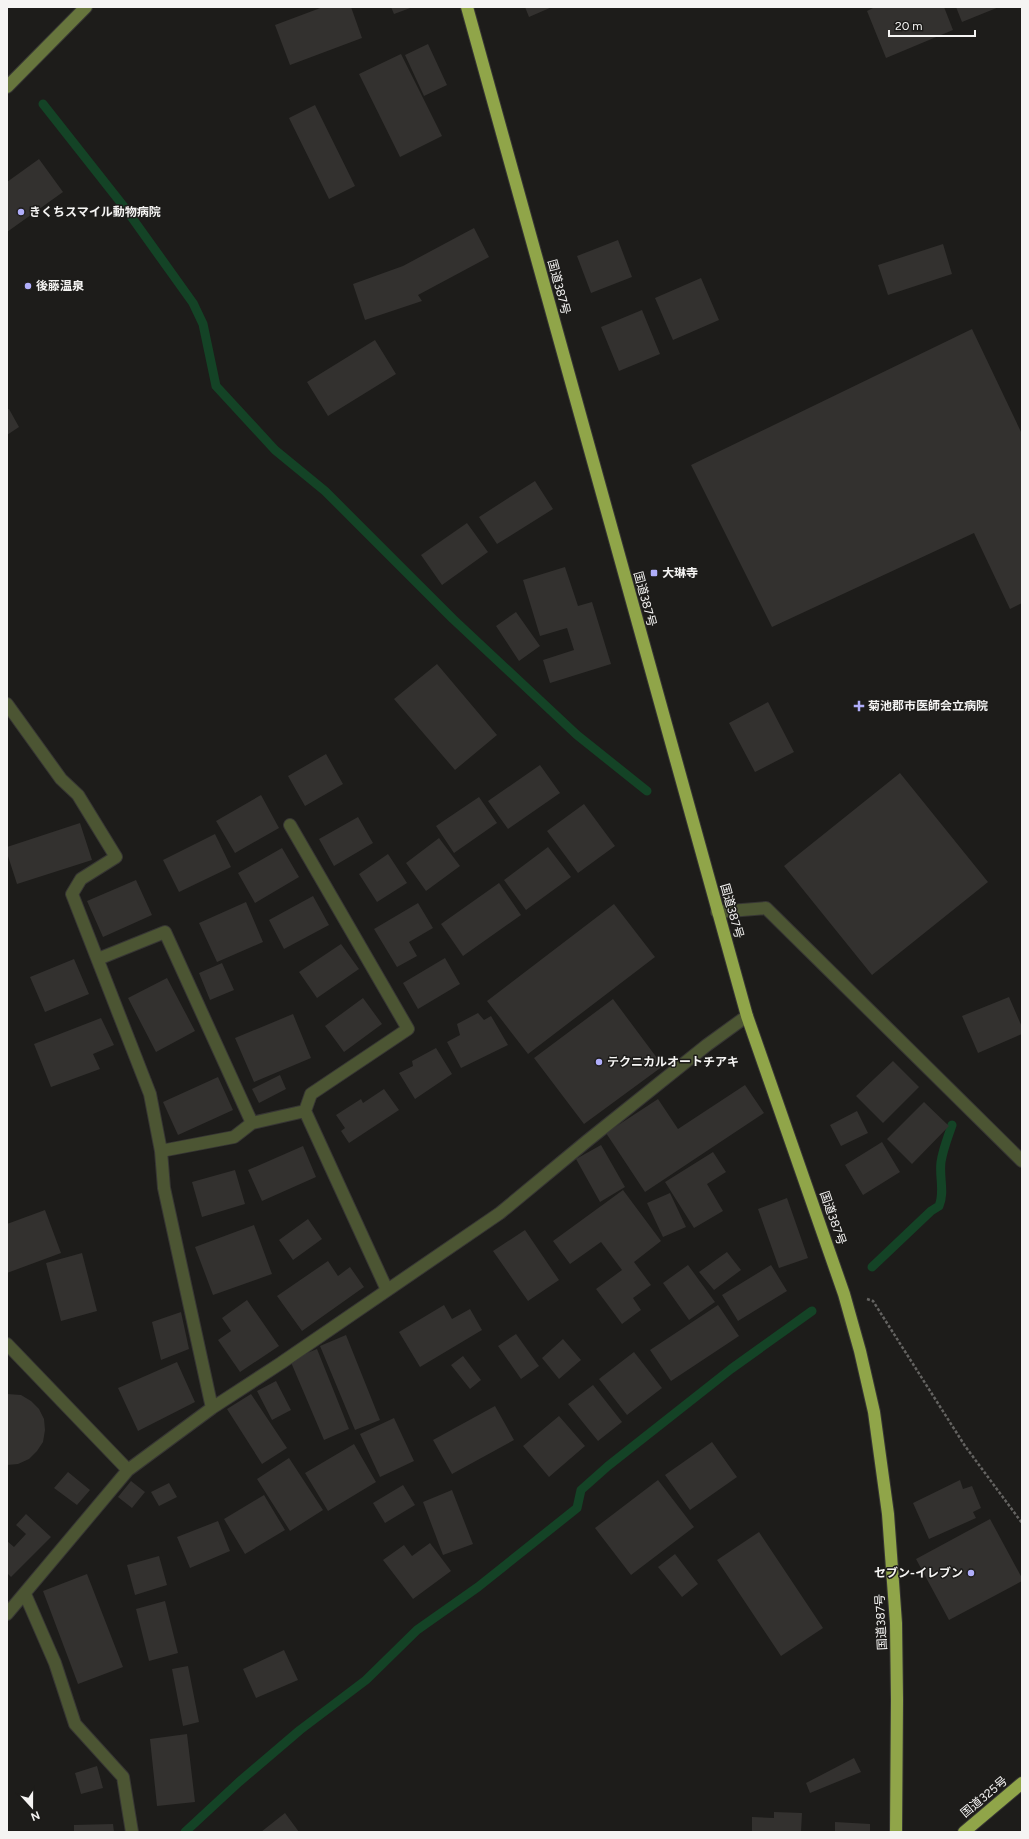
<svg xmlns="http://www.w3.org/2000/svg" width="1029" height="1839" font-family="Figtree,'Noto Sans JP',sans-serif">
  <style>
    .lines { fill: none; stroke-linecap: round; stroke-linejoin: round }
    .stream { stroke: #144326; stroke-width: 9 }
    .building { fill: #33312f }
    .street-casing { stroke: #373634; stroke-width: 14 }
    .secondary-casing { stroke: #373634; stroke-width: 14 }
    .highway-casing { stroke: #373634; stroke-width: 14 }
    .path { stroke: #646361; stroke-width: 2.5; stroke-dasharray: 3 2; stroke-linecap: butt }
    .street { stroke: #4c5533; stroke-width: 12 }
    .secondary { stroke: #67753d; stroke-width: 12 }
    .highway { stroke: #90a549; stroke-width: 12 }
    .poi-dot { fill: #b0aefa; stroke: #1d1c1a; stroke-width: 1.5 }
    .labels { text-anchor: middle; stroke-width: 3; stroke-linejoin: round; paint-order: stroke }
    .poi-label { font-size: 12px; font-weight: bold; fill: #f5f4f3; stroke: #1d1c1a; text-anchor: start }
    .street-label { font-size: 12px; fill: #f5f4f3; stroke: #1d1c1a }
  </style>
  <rect width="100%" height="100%" fill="#1d1c1a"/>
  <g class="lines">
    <path class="stream" d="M43,104L125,208L193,303L203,324L216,386L275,450L325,491L453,619L577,735L647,791
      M872,1267L931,1211L939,1206C945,1192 939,1177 941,1162C943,1149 948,1137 952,1125
      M185,1832L239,1782L300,1730L366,1680L417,1630L478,1587L577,1508L581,1490L608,1466L731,1369L812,1311"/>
  </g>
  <path class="building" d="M323,7H351L362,38L290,65L275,25Z
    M391,7H413L394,14Z
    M525,7H552L529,17Z
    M875,7H944L953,30L886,58L867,11Z
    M956,7H999L962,22Z
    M428,44L447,85L424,96L405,55Z
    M401,54L442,136L400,157L359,74Z
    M315,105L355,186L329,199L289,118Z
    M39,159L63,192L7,232V182Z
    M474,228L489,257L418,295L422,301L365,320L353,284L403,266Z
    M618,240L632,277L591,293L577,256Z
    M943,244L952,274L888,295L878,265Z
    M701,278L719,320L673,340L655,298Z
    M642,310L660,354L619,371L601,327Z
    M972,329L1022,434V603L1010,609L974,533L772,627L691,465Z
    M375,340L396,374L328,416L307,382Z
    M9,409L19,427L7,435V410Z
    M535,481L553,509L497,544L479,517Z
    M467,523L488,552L442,585L421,555Z
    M565,567L578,606L592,602L611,664L550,683L543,660L574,650L567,628L540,636L523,580Z
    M516,612L540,646L519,661L496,626Z
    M437,664L497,735L455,770L394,699Z
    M768,702L794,752L755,772L729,723Z
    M326,754L343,784L305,806L288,776Z
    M540,765L560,793L508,829L488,801Z
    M900,773L988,882L872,975L784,866Z
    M261,795L279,828L235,853L216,821Z
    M479,797L497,823L454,853L436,826Z
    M584,804L615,846L578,873L547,831Z
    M358,817L373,843L334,866L319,839Z
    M80,823L92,860L17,884L7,853V847Z
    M215,834L231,867L179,892L163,860Z
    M439,838L460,866L426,891L406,863Z
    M548,847L571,877L526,910L504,880Z
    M282,848L299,877L255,903L238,873Z
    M388,854L407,883L377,902L359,874Z
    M136,880L152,915L103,937L87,901Z
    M499,883L521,915L463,956L441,924Z
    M313,896L329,925L284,949L269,920Z
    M246,902L263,942L217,962L199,923Z
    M418,903L433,928L409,942L417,956L397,967L374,929Z
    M614,904L655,957L528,1054L487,1001Z
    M341,944L359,969L317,998L299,972Z
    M445,958L460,984L418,1009L403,983Z
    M74,959L89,994L45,1012L30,977Z
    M222,963L234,990L210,1000L199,973Z
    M167,978L195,1031L156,1052L128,998Z
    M1009,997L1022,1027V1034L978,1053L962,1016Z
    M363,998L382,1024L344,1052L325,1026Z
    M613,999L663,1066L584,1124L534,1058Z
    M478,1013L484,1020L491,1016L508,1045L461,1068L447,1042L460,1035L457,1024Z
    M293,1014L311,1058L254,1082L235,1038Z
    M101,1018L114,1045L93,1054L100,1069L51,1087L34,1044Z
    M436,1048L452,1074L415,1099L399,1073L413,1066L412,1061Z
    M893,1061L919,1087L883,1123L856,1096Z
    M280,1075L286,1089L259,1103L252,1089Z
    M218,1077L233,1110L178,1135L163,1102Z
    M745,1085L764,1113L645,1192L606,1133L658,1099L678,1129Z
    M384,1089L399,1110L349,1143L341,1131L345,1128L336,1115L361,1099L363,1103Z
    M924,1102L949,1126L912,1164L887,1139Z
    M857,1111L868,1133L841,1146L830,1125Z
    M882,1142L900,1172L863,1195L845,1165Z
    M601,1145L625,1187L600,1202L576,1159Z
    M303,1146L316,1177L262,1201L248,1170Z
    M713,1152L726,1172L707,1184L723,1211L694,1228L665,1182Z
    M235,1170L245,1204L202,1217L192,1182Z
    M623,1190L661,1241L634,1262L651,1285L633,1298L641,1310L622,1324L596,1289L622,1270L601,1242L570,1264L553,1241Z
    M670,1193L686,1227L663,1237L647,1203Z
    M787,1198L808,1258L779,1268L758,1209Z
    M45,1210L61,1253L7,1273V1224Z
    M308,1219L322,1239L293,1260L279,1240Z
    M254,1225L272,1274L213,1295L195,1247Z
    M525,1230L559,1280L528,1301L493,1251Z
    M727,1252L741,1270L714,1290L699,1272Z
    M82,1253L97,1311L61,1321L46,1263Z
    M328,1261L338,1276L350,1267L364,1287L302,1331L277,1296Z
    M688,1265L715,1302L689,1320L663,1283Z
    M771,1265L787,1291L738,1321L722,1295Z
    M247,1300L279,1346L240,1372L218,1340L231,1331L222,1318Z
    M444,1305L452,1319L470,1309L482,1330L420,1367L399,1332Z
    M718,1305L739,1336L671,1381L650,1350Z
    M181,1312L189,1349L161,1360L152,1322Z
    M516,1334L539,1366L521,1379L498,1346Z
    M346,1335L380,1420L355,1430L320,1346Z
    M563,1339L581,1360L559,1379L542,1358Z
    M317,1349L349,1429L324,1440L290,1360Z
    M634,1352L662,1388L627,1415L599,1379Z
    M463,1356L481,1380L470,1389L451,1365Z
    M177,1362L195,1402L138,1431L118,1388Z
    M276,1381L291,1410L272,1420L257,1391Z
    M593,1385L622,1422L598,1441L568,1404Z
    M7,1394L21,1395L31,1401L39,1409L44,1419L45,1430L43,1442L37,1451L29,1459L18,1464L7,1465Z
    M251,1394L287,1448L262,1464L227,1409Z
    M495,1406L514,1440L452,1474L433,1440Z
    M559,1416L585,1446L549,1477L523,1446Z
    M394,1418L414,1461L380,1477L360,1434Z
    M712,1442L737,1477L690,1510L665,1475Z
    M354,1444L376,1482L328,1511L305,1473Z
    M289,1458L323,1510L290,1531L257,1479Z
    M68,1472L90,1490L77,1505L54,1488Z
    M658,1480L694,1527L631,1575L595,1528Z
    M960,1480L963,1489L972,1486L981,1508L973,1512L976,1518L929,1539L913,1503Z
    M131,1481L145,1492L132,1508L118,1497Z
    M169,1483L177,1497L159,1506L151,1492Z
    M403,1485L415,1505L385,1523L373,1503Z
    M452,1490L473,1544L443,1555L423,1502Z
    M264,1495L285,1530L245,1554L224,1519Z
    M26,1514L51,1537L11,1577L7,1573V1541L14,1547L26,1534L16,1525Z
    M990,1519L1022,1578V1581L949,1620L916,1559Z
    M218,1521L230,1551L190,1568L177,1537Z
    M759,1532L823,1628L781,1656L717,1560Z
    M430,1543L451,1571L413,1599L383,1560L404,1545L412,1556Z
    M675,1554L698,1584L682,1597L658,1567Z
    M159,1556L167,1585L135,1595L127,1565Z
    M87,1574L123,1667L78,1684L43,1591Z
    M165,1601L178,1653L149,1661L136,1609Z
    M284,1650L298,1680L256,1698L243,1669Z
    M188,1666L199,1722L183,1726L172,1669Z
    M187,1734L195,1802L157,1806L150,1739Z
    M854,1758L861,1772L810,1793L806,1783Z
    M97,1766L103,1788L81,1794L75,1773Z
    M774,1812L802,1813L801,1832H752V1817L774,1818Z
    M285,1813L299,1832H261Z
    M835,1822L870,1824V1832H835Z
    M113,1824L114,1832H74V1825Z"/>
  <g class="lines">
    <g class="street-casing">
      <path id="street" d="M7,704L61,779L78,795L116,857L81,879L72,894L150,1094L161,1151L164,1188L212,1408
        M290,825L408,1029L311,1094L305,1111L387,1290
        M717,912L766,908L1022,1161
        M98,959L165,932L252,1123
        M161,1151L234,1137L252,1123L305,1111
        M7,1344L128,1470
        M25,1594L55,1663L75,1724L123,1777L132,1832
        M7,1614L128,1470L212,1408L281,1363L500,1213L587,1141L707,1045L747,1016"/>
    </g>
    <g class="secondary-casing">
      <path id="secondary" d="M7,87L86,7"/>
    </g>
    <g class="highway-casing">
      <path id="highway" d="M467,7L747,1016L844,1294L860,1351L874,1412L888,1514L896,1623L897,1700L896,1832
        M964,1832L1022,1783"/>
    </g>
    <path class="path" d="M867,1299L873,1301L965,1446L1022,1523"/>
    <use href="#street" class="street"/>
    <use href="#secondary" class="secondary"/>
    <use href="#highway" class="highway"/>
  </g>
  <g class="poi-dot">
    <circle cx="21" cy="212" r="4"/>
    <circle cx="28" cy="286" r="4"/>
    <rect x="650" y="569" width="8" height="8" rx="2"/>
    <path d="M857 700h4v4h4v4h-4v4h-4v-4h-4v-4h4z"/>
    <circle cx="599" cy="1062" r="4"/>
    <circle cx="971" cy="1573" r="4"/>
  </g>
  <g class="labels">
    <g class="poi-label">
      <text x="29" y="216">きくちスマイル動物病院</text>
      <text x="36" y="290">後藤温泉</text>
      <text x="662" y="577">大琳寺</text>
      <text x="868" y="710">菊池郡市医師会立病院</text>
      <text x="607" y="1066">テクニカルオートチアキ</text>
      <text x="963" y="1577" text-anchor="end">セブン-イレブン</text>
    </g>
    <g class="street-label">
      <text transform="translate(559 287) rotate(75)" y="4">国道387号</text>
      <text transform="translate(645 599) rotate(75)" y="4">国道387号</text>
      <text transform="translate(732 911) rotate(74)" y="4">国道387号</text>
      <text transform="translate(833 1218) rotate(71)" y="4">国道387号</text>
      <text transform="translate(881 1622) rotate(-93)" y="4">国道387号</text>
      <text transform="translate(984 1797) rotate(-40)" y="4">国道325号</text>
    </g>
  </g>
  <rect width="1029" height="1839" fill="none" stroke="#f5f4f3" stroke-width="16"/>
  <g transform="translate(32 1807) rotate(159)" stroke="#1d1c1a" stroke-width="3" paint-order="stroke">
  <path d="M0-3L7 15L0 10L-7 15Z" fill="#f5f4f3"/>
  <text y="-6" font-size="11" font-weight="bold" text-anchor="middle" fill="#f5f4f3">N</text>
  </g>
  <path d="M889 30v6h86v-6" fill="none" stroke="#f5f4f3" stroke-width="2"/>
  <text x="895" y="30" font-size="12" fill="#f5f4f3" stroke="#1d1c1a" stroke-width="3" paint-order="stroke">20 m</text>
</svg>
